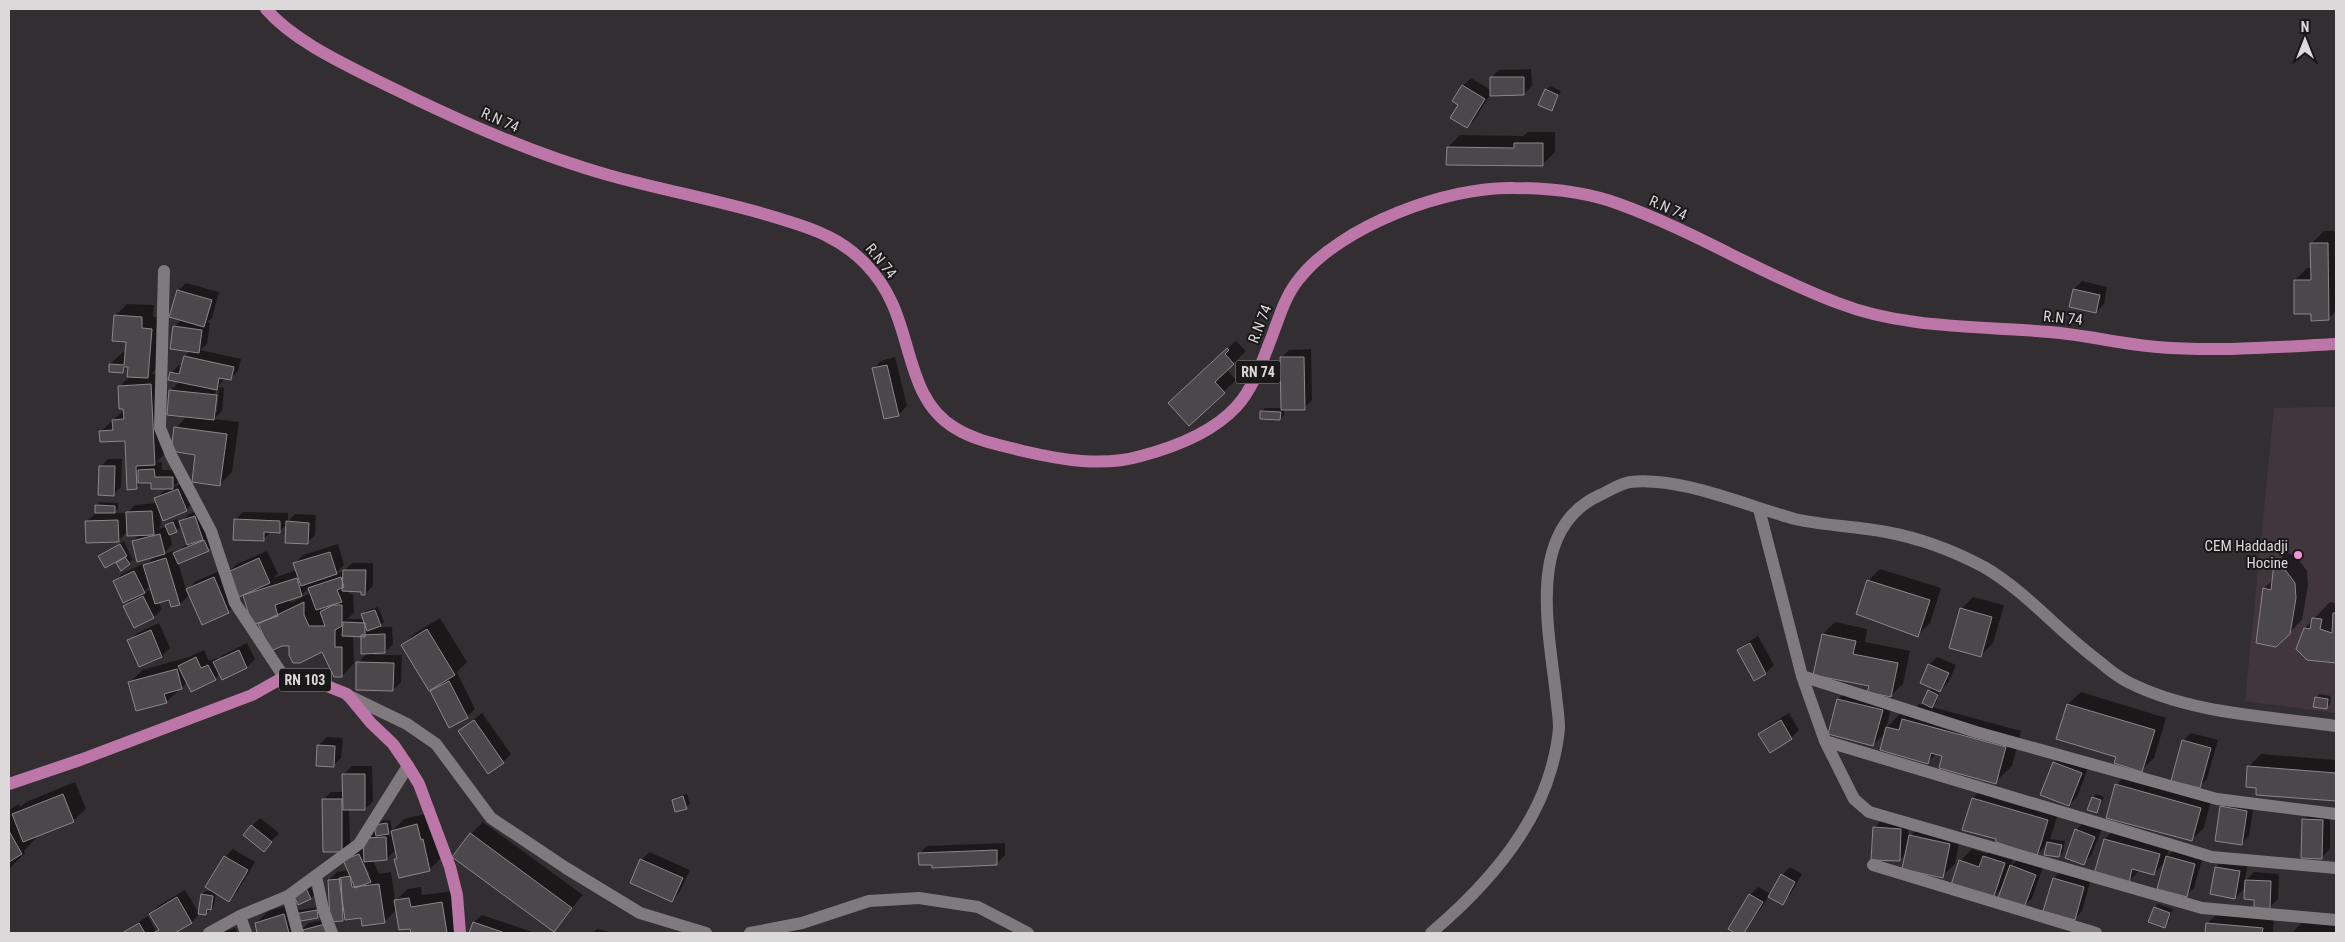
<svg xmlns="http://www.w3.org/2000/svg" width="2345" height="942" font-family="'Roboto Condensed',sans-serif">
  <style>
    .built { fill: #40363c }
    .shadow { fill: #0007; fill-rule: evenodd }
    .building { fill: #4c474a; stroke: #8c8689 }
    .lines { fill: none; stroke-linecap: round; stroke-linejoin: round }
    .minor { stroke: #807a7e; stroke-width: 12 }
    .tertiary { stroke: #807a7e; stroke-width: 12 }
    .primary { stroke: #bd76a8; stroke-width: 12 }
    .poi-dot { fill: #f391d5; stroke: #191718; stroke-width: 2 }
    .labels { text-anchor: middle; stroke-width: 4; stroke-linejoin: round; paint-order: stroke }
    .shield { fill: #191718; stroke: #a29fa0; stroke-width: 1 }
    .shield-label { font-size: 14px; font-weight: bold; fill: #dcd9db }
    .street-label { font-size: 15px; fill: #dcd9db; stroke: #191718 }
    .poi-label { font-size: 15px; fill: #dcd9db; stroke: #191718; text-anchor: end }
  </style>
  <rect width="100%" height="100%" fill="#332e31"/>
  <path class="built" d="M2336,407V713L2245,701L2274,408Z"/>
  <path class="shadow" d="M1531,69L1532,86L1524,94L1490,95L1475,119L1467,127L1460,105L1463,86L1471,78L1491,90V78L1499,70Z
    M1550,86L1561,91L1551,109L1546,90Z
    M1528,132H1555V152L1543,164L1448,147L1460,135L1523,136Z
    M2324,231H2336V311L2328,319L2313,313L2295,280L2307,268H2312V243Z
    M2082,281L2107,287L2104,304L2096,312L2074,289Z
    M186,283L219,292L212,318L207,322L210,323L207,344L200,350L241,359L238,371L230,379L225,378L218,387L224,388L222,411L214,419L239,422L232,472L220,484L176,428L187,416L170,391L180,381L171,373L179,365L183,366L185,356L190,351L174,327L182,319L178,291ZM216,389H219L217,412H214Z
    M127,304L154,305L153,317H164L160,365L151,374L163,373L167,452L156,462H162V470H180V480L173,487L186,482L194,502L186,510L160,512L161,525L158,529L167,527L170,522L177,519L180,527L170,534L172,545L163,554L174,551L175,554L188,543L181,522L189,514L203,509L210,531L205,536L212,533L216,542L208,550L178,563L188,596L180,604L170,599L158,602L162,609L154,617L134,626L124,606L132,598L114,582L122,574L142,564L144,567L155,556L133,541L140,534L128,531L118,541L87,521L96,513V505L100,502L118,503V509L114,513H127L135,505L158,503L156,499L164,491L170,488L152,482H142L136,488L126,440L101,431L124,410L119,387L130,376L129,365L123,371L110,364L123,352H127V341L115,316ZM151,585L152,589L145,592H144Z
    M1240,337L1236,341L1246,351L1227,370L1236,380L1189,424L1181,391Z
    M1311,349L1312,400L1304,408L1284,409V415L1280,419L1262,411L1265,408H1282L1281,358L1289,350Z
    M895,357L907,406L899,414L885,418L873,369L881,361Z
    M108,459H122L121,487L113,495L100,467Z
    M243,512L288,513V521L295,514L316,515L315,535L307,543L287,524L279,532L271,531L263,540L235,520Z
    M124,541L133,560L121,569L117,563L124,556L100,557Z
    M338,544L344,565L335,574L344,571L352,563H373V586L365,594L362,590H348L349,594H353L354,613L347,619H364L362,615L366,611L378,607L384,622L378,627H392L393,644L385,652L374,653V655H402L401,682L393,690L358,663L367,653L362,635H353L354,663L342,676L322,651L290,644L259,624L264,620L244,596L249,591L229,572L237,564L267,551L278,574L273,578L297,570L295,563L303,555ZM309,587L311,593L290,603L289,599L302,595ZM329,605L321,613L319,608Z
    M2287,552L2298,559L2307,571L2308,585L2302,620L2276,646L2264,588L2274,579L2275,564Z
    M1880,569L1941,588L1930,623L1918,635L1868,581Z
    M222,570L236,604L228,612L188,589L196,581Z
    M1973,597L2004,605L1993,643L1981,655L1961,609Z
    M2330,602L2336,603V662L2308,659L2305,628Z
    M440,618L467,662L457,672L475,709L467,717L432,691L437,686L403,645L415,633Z
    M1835,622L1867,629L1865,642L1910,651L1903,684L1889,697L1894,698L1886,728L1903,711L1910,713L1919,704L1922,705L1932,687L1929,665L1937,657L1956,665L1948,683L1940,690L1936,703L1932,707L2021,731L2012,766L1995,782L1944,755L1937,753L1928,762L1886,732L1873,745L1829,733L1838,699L1850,687L1869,692L1870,685L1823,634Z
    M159,623L170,648L162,656L139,665L129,641L137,633Z
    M1758,636L1774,665L1766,673L1754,679L1739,650L1747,643Z
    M247,643L255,659L247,667L222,678L220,673L215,679L188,682L166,702L130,683L142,670L189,657L204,650L209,661L217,658L218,660L223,655Z
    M2081,692L2166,718L2154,758L2142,770L2118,756L2068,704Z
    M2319,694L2331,696L2330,704L2326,708L2316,698Z
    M482,713L511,754L503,762L460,731Z
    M1789,713L1799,730L1791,738L1759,735L1767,727Z
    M2191,733L2218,740L2207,779L2199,787L2183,741Z
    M327,737L343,738L341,758L333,766L319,745Z
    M2062,754L2089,765L2077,797L2069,805L2041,794L2054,762Z
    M2261,754L2336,760V800L2257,794L2258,787L2249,766Z
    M352,766H372L373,801L365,809H349L350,843L342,851L323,800L331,792H344V774Z
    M2128,773L2212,796L2204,828L2191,840L2116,785Z
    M75,782L86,809L73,821L37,835V837L24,851L25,853L9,869V810L19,804L20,807L26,802Z
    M1985,786L2060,808L2050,839L2065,841L2063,852L2059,856L2047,844L2037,855L1998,839L1964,829L1973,798Z
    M687,794L690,804L686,807L673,800L677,797Z
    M2096,794L2104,797L2097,812L2093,798Z
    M2229,799L2254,803L2249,836L2241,844L2221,807Z
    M2311,812H2330V849L2322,857L2303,820Z
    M429,813L442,857L430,869L400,877L396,860L398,857L396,849L387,859L373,860L379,874L391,872L395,901L408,889L421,887L422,895L454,891L461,933H412L411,927L397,909L385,921L346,916L342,920H334L337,933H259L256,923L268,911L296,903L298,910L320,907L321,913L318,917L301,920L303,928L309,923L331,918L329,880L337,872L349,870L344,861L372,831L376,830L379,821L390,820L392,830L394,829L404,819ZM362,858L370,875H367L359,859Z
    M260,818L279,833L271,842L252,826Z
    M1882,820L1909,821L1908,838L1923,824L1961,832L1955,864L1942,876L1907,852L1900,860L1874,828Z
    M483,822L583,895L554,930L471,834Z
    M2084,822L2102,829L2091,856L2083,864L2076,830Z
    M2117,827L2171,842L2167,856L2175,849L2203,856L2194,888L2186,896L2165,862L2154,874L2140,870L2128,882L2105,839Z
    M1005,843V855L997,863L919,854L927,846Z
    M1997,844L2016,851L2011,866L2019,858L2043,867L2032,898L2024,906L2003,887L1992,898L1960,861L1972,849L1987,854Z
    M233,849L255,862L237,892L229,900L216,893L214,905L211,909L205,914L200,913L192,922L173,933H122L148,916L156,931L159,928L150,914L158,906L185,890L199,913L202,894L206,891L215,892L225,857Z
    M649,852L690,870L679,893L671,901L631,882L642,860Z
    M2224,859L2248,863L2243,890L2235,898L2216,867Z
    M1790,867L1802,874L1790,895L1782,903L1769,896L1744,933H1737L1730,929L1750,895L1758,887L1771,894L1782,875Z
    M2062,870L2091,879L2082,911L2074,919L2054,878Z
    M2254,872L2279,874L2278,899L2270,907L2256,899L2244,882Z
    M310,886L314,895L311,898L295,895Z
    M2158,904L2173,909L2168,922L2164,926L2155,908Z
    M2220,911L2274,916L2273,933H2275H2207V924Z
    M482,915L535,933H470L474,922Z
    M2308,916L2336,918V933H2292Z
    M235,928L237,933H222Z
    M597,929L614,933H593Z"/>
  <path class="building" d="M1490,77H1524V95L1490,96Z
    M1462,85L1485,99L1467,128L1450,118L1458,105L1452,101Z
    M1545,89L1558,95L1552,111L1538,105Z
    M1514,143H1543V166L1446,165L1447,147L1514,148Z
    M2310,243H2328L2329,320L2311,321V314H2294V280H2311Z
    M2073,289L2100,295L2096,313L2069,307Z
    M177,290L212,300L204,327L169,317Z
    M114,315L142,317V328L152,329L148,378L127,377L128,367H124L123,373L109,372V364L124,365L126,342L112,341Z
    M173,326L202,330L199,353L170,349Z
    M1227,348L1229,350L1225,354L1234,364L1215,382L1225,393L1189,426L1168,403Z
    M184,356L234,367L231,380L219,378L217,390L168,380L170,372L179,374Z
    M1280,357H1304L1305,410H1281Z
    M887,365L899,416L884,419L872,368Z
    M151,384L155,465L136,466L137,489L127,490L125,441L100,442L99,431L113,430L112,420L124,419L123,409H119L118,386Z
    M169,390L217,395L214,420L167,415Z
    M1260,411L1281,412L1280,420L1260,419Z
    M174,427L227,434L220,486L192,482L195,455L171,451Z
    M99,466H115L114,496L98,495Z
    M154,469L155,477H173V489H151V483H138V470Z
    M178,489L187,511L163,521L154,498Z
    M95,505L115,506V513H95Z
    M152,511L154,535L127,536L126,512Z
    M195,516L203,540L187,545L179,521Z
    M234,519L280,521V533L264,532V541L233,540Z
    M118,520L119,542L86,543L85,521Z
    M286,521L309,523L308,544L285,543Z
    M173,522L177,532L169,535L165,525Z
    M160,534L165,554L137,562L132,541Z
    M204,540L209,551L178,564L173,553Z
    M120,544L127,556L105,568L98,556Z
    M330,552L337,574L301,586L293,563Z
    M125,557L130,564L121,571L116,563Z
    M166,558L180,605L171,607L169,600L155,604L143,565Z
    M259,558L270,583L239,597L228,572Z
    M2274,563L2286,571L2295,583L2296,598L2290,634L2276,647L2256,643L2263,588L2271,590Z
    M343,570H366L365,595H361V592L342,591Z
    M134,571L145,593L123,603L113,581Z
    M214,577L229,613L202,625L186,589Z
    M341,577L344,587L337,590L342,602L316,610L308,588Z
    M297,578L302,596L275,605L278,616L252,625L243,595Z
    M1867,580L1930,600L1918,637L1856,614Z
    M143,596L154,618L134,628L123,606Z
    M304,602V615L309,626H325L320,612L333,605H342V626L335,630V647H342V677H334L322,652L300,663H293L289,655V646H282L271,651L258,624Z
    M1960,608L1992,617L1981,657L1949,648Z
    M375,610L381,626L367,631L361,614Z
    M2333,613H2336V663L2307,660L2296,649L2304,628L2310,629L2312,618L2322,619L2320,629L2332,633Z
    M343,622L365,623V637L342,636Z
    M427,629L455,675L429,691L401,645Z
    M151,630L162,657L139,667L127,640Z
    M385,634V653L361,654V635Z
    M1822,634L1856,641L1853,654L1898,663L1891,697L1867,692L1869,686L1813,675Z
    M1750,643L1766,674L1754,681L1737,650Z
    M239,650L247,668L222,680L213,662Z
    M196,657L201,668L208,665L216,680L191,692L178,666Z
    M356,662L394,663L393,691L356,690Z
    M1928,664L1949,673L1940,692L1920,683Z
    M177,669L182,689L164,694L167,703L136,711L128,682Z
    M449,681L468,718L449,728L430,691Z
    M1928,690L1938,695L1932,708L1922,703Z
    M2315,697L2328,699L2327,709L2313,707Z
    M1837,699L1883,710L1873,746L1828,734Z
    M2067,704L2155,730L2142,772L2114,763L2116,757L2056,739Z
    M1902,719L2006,747L1996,784L1939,768L1942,756L1931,753L1928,764L1880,750L1886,727L1899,730Z
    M474,720L504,763L488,774L458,731Z
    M1781,720L1792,739L1770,753L1758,734Z
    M2182,740L2211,748L2200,788L2171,781Z
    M317,745L335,746L334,767L316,766Z
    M2053,762L2082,773L2069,806L2040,795Z
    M2247,766L2336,773V801L2256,795V788L2246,787Z
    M342,774H365V810H343Z
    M2115,784L2201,808L2192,841L2106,818Z
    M63,794L74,822L23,842L12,814Z
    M683,796L687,809L675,812L672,800Z
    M2092,797L2101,800L2097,813L2087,810Z
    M1972,798L2048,820L2037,856L1996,842V839L1962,830Z
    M322,799H342V852H323Z
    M2220,806L2247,811L2242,845L2215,841Z
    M2302,819L2323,820L2322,859L2301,858Z
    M387,823L389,834L376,836L374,825Z
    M417,824L421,840L423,839L430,871L399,878L394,859H397L391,831Z
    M251,825L272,842L264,852L243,835Z
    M1873,827L1901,829L1900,861L1871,860Z
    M2075,829L2095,837L2084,865L2065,858Z
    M9,831L22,854L9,862Z
    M470,833L572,908L554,932L452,857Z
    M1909,835L1950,844L1943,878L1902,869Z
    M386,837L387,860L364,862L363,838Z
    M2104,839L2160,854L2154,875L2132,869L2129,883L2094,874Z
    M2047,842L2062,845L2059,857L2044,855Z
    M997,850V865L932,868V865H919L918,853Z
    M359,854L371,882L355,888L343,860Z
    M224,856L248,870L229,902L205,887Z
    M1983,856L2005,863L1993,899L1951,885L1959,860L1979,867Z
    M2166,856L2195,864L2187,897L2157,889Z
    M640,859L683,878L672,902L630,883Z
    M2010,865L2036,875L2024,908L1998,898Z
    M2215,867L2240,871L2235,899L2210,894Z
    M1781,874L1795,882L1783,905L1768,897Z
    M350,876L352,887L379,884L385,923L362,926L361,918L345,920L339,878Z
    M2053,878L2084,887L2075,920L2043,911Z
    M341,879L343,921L330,922L328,880Z
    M2245,880L2271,881L2270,909L2254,908V900L2244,899Z
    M306,888L311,899L298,905L293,894Z
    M201,894L213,896L211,910L207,909L206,915L198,914Z
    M1749,894L1763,902L1744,933H1735L1728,929Z
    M177,897L192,923L175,933H153L159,930L149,914Z
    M409,898L411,907L442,902L447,933H411L410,929L399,930L394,900Z
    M2154,907L2170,913L2165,928L2148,922Z
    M317,910L318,918L295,922L294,914Z
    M284,914L289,933H257L255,923Z
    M473,922L505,933H469Z
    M139,923L145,933H122Z
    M2206,923L2263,928L2262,933H2205Z
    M325,924L327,933H300L299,931Z"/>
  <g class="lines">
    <path class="minor" d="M164,271L160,428L171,455L211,531L235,603L284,677
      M1759,509L1802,676L1825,741L1854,799L1869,812L2202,908L2336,920
      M1802,676L1976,732L2217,799L2336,814
      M1825,741L2212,857L2336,868
      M1873,865L2096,933
      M316,876L323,909L332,933
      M288,896L298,933
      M240,916L246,933
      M209,933L240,916L288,896L359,844L408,766"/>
    <path class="tertiary" d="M347,695L407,724L436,744L491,818L566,868L640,913L706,933
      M750,933L802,923L869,901L919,898L978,907L1028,933
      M1431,933C1482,890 1534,833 1552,766C1555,755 1558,740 1559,728C1559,717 1557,706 1556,695C1549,630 1525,529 1600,495C1609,491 1621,483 1630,482C1679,476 1747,506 1795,519C1825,526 1856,526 1886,532C1919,538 1954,551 1984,567C2027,592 2060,633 2100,662C2108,669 2117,676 2126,681C2189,714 2267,716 2336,726"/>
    <path class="primary" d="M266,9C293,40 340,62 376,80C451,117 527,152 608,175C662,190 717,200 771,216C790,222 810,227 827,236C856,250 879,274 892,303C912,346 911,402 955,428C976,441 1000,445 1023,451C1061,460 1103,467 1141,456C1175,447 1212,433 1236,407C1252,390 1261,365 1269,344C1278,322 1284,297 1299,279C1340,226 1448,186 1514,188C1549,188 1586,192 1619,204C1694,231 1763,275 1838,303C1904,329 1980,326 2050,332C2086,335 2121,344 2157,347C2217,352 2276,347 2336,344
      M9,784L80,760L252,695L284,677L312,680L347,694L371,723L393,744L408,766L419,784L450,867L457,895L460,933"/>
  </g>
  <circle class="poi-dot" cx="2298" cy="555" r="5"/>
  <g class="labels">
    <g class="shield">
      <rect x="1235.5" y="360.5" width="45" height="23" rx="4"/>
      <rect x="279" y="668.5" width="52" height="23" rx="4"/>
    </g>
    <g class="shield-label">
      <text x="1258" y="377">RN 74</text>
      <text x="305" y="685">RN 103</text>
    </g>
    <g class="street-label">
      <text transform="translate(500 120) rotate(24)" y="5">R.N 74</text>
      <text transform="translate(1668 208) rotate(24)" y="5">R.N 74</text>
      <text transform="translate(881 261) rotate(51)" y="5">R.N 74</text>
      <text transform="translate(2063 318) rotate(6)" y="5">R.N 74</text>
      <text transform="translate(1260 324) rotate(-69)" y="5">R.N 74</text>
    </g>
    <g class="poi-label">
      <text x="2288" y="551">CEM Haddadji<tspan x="2288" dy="17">Hocine</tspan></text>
    </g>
  </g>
  <rect width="2345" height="942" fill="none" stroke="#dcd9db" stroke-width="20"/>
  <g transform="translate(2305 40)" stroke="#191718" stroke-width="4" paint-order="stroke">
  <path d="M0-4L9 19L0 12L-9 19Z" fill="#dcd9db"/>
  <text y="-8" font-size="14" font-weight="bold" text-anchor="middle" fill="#dcd9db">N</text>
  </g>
</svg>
